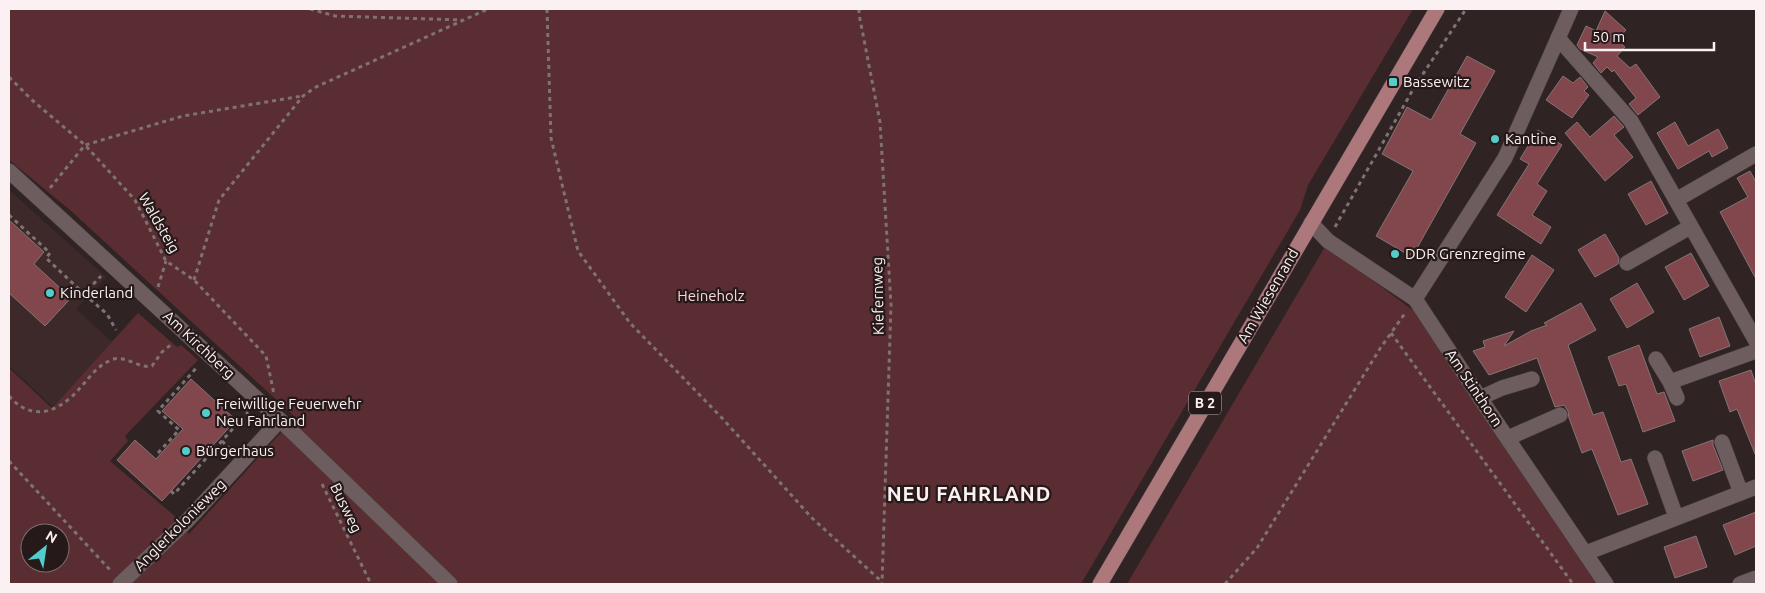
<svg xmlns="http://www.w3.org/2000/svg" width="1765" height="593" font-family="Ubuntu,sans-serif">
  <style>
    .built { fill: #3d292a }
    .green { fill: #592d31; fill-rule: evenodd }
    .building { fill: #81474c; stroke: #847475 }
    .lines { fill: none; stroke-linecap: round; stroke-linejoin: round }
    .minor-casing { stroke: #493e3f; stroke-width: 16 }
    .major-casing { stroke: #493e3f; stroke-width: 16 }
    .path { stroke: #7e7272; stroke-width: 3; stroke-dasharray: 4 4; stroke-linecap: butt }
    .minor { stroke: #6d5d5e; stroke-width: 15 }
    .major { stroke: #ac787c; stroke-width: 15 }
    .poi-dot { fill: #52cdcc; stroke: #26191a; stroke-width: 2 }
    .labels { text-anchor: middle; stroke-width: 4.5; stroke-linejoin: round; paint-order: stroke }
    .shield { fill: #26191a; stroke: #bbb0b1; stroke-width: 1 }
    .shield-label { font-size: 14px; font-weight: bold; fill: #fbf1f2 }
    .poi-label { font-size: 15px; fill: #fbf1f2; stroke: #26191a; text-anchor: start }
    .street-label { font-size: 15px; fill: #fbf1f2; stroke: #26191a }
    .park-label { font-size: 15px; fill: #fbd4d6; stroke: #26191a }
    .district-label { font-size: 20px; font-weight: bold; letter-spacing: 1px; fill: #fbf1f2; stroke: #26191a }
  </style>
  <rect width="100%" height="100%" fill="#302323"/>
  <path class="built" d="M9,190L106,277L76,309L112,342L53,407L9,366Z"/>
  <path class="green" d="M9,9H1413L1308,185L1300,210L1081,584H9V368L54,410L53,407L138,313L177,347L181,345L198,360L125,436L128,441L110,461L177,518L175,521L189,534L295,417L70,210L9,160ZM30,533H60V563H30Z
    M1326,245L1415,312L1599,584H1127Z"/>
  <path class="building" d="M1605,11L1626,30L1617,40L1625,47L1617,56L1630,68L1636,64L1660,97L1638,115L1629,104L1636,98L1614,70L1612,72L1607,67L1601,73L1593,63L1598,57L1580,49L1577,45L1586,26L1596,31Z
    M1467,56L1495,71L1460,134L1476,143L1412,257L1376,236L1413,171L1382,154L1407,107L1431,120Z
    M1563,76L1573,83L1580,77L1588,87L1584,91L1589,95L1572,118L1546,100Z
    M1614,116L1624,127L1614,135L1633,157L1605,181L1565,133L1577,122L1590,137Z
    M1675,122L1688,146L1718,129L1728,148L1712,157L1709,151L1678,169L1657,133Z
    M1538,130L1562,145L1537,184L1547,191L1532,215L1551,227L1541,244L1497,215L1529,164L1520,159Z
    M1750,171L1756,182V279L1720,212L1748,197L1737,178Z
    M1651,181L1668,213L1646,225L1628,194Z
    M9,220L44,252L34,264L71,298L45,326L9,293Z
    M1605,234L1619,258L1618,264L1595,277L1578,250Z
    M1691,253L1709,286L1684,300L1665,267Z
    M1532,255L1554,270L1526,312L1505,297Z
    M1637,283L1654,312L1627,328L1610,299Z
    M1581,303L1596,330L1568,345L1593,415L1603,412L1621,462L1631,459L1648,504L1618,515L1592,449L1582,453L1569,418L1568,411L1564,405L1555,407L1537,358L1489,375L1473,351L1485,347L1483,341L1514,331L1504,346L1531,331L1547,325L1544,323Z
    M1719,317L1730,346L1700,357L1689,329Z
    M1639,345L1657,394L1664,392L1675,421L1643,432L1626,384L1619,386L1608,357Z
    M1751,370L1756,385L1755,454L1737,409L1730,412L1719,381Z
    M191,379L236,420L162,501L117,460L135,440L156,459L183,429L162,411Z
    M1713,440V445L1723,470L1693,481L1682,451Z
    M1756,512V546L1735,555L1723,525Z
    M1696,536L1707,567L1675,578L1664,547Z"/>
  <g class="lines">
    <g class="minor-casing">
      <path id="minor" d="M1558,38L1631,121L1676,200L1756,154
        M9,171L280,420L450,584
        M1676,200L1756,341
        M1311,223L1328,241L1415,299L1480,398L1606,584
        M1627,263L1690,227
        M1415,299L1505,158L1571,9
        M1656,359L1670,382
        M1480,398L1502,388L1532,379
        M1677,398L1670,382L1756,351
        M1508,438L1560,415
        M1722,442L1741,493
        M1655,458L1676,517
        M1586,553L1756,487
        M120,584L188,520L280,420
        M1740,584L1756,578"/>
    </g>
    <g class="major-casing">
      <path id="major" d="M1100,584L1437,9"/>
    </g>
    <path class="path" d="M310,9L335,16L462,20
      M547,9L551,138L578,251L630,323L722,418L812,518L881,581
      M859,9V14L880,122L891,305L882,584
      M9,77L32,100L85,145L135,200L166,261L194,280L266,356L274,394
      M50,188L85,145L183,116L302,96
      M9,215L50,253L46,258L84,294L101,276
      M1335,227L1415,86L1466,9
      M194,280L219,200L303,96L316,87L488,9
      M158,287L166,261
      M84,294L107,314L116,330
      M1391,333L1573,584
      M9,396C27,417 49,416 69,399C85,386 92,368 111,360C125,354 138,369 152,366L162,352L173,343
      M222,441L231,450
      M158,453L179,430L158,411L198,366
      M9,461L111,571
      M322,484L371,584
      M171,491L174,494L248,412
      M1225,584L1257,548L1381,347L1406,312"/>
    <use href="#minor" class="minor"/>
    <use href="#major" class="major"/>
  </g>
  <g class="poi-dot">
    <rect x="1388" y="77" width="10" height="10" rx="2.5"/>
    <circle cx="1495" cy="139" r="5"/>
    <circle cx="1395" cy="254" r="5"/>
    <circle cx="50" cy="293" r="5"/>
    <circle cx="206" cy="413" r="5"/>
    <circle cx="186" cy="451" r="5"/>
  </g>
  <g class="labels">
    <rect class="shield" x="1189" y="391.5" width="32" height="23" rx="4"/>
    <g class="shield-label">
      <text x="1205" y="408">B 2</text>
    </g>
    <g class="poi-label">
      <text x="1403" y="87">Bassewitz</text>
      <text x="1505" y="144">Kantine</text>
      <text x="1405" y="259">DDR Grenzregime</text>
      <text x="60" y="298">Kinderland</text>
      <text x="216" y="409">Freiwillige Feuerwehr<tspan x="216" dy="17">Neu Fahrland</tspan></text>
      <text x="196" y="456">Bürgerhaus</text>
    </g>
    <g class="street-label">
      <text transform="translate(159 223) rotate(60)" y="5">Waldsteig</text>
      <text transform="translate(878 296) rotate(-91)" y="5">Kiefernweg</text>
      <text transform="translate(1268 296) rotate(-60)" y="5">Am Wiesenrand</text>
      <text transform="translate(199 345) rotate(43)" y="5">Am Kirchberg</text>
      <text transform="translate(1474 388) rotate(56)" y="5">Am Stinthorn</text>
      <text transform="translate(346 508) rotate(64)" y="5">Busweg</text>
      <text transform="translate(180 525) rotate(-45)" y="5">Anglerkolonieweg</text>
    </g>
    <g class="park-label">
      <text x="711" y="301">Heineholz</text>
    </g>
    <g class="district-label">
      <text x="969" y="501">NEU FAHRLAND</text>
    </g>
  </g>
  <rect width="1765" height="593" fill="none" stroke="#fbf1f2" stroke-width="20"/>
  <g transform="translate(45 548) rotate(30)"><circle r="24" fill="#26191a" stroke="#7b6f70"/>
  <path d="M0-4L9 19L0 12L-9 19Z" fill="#52cdcc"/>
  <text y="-8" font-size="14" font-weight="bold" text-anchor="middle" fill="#fbf1f2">N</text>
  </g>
  <path d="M1585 42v8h129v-8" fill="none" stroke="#fbf1f2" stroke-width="2.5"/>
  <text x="1592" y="42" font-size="15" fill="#fbf1f2" stroke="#26191a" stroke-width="4" paint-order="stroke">50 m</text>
</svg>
